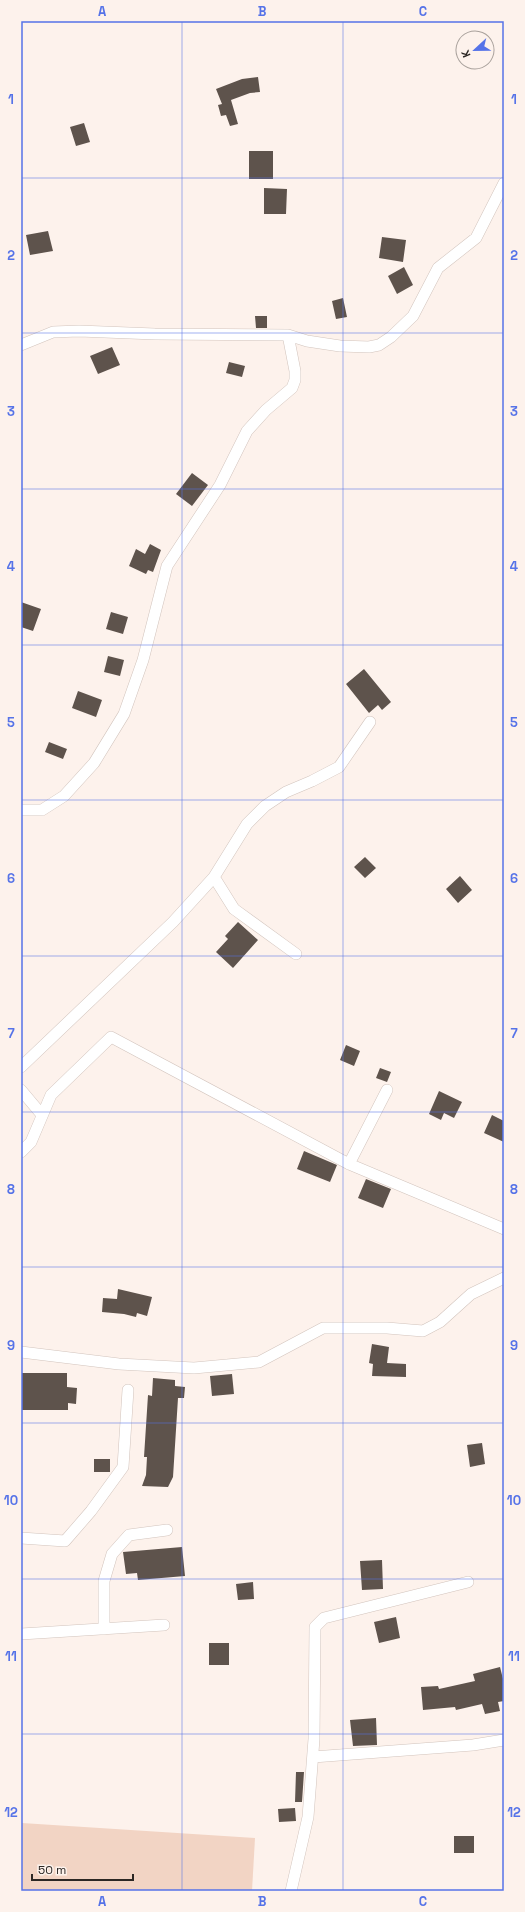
<svg xmlns="http://www.w3.org/2000/svg" width="525" height="1912" font-family="'Space Grotesk',sans-serif">
  <style>
    .green { fill: #f2d4c4 }
    .building { fill: #5e534c }
    .lines { fill: none; stroke-linecap: round; stroke-linejoin: round }
    .minor-casing { stroke: #d2c4bd; stroke-width: 12 }
    .minor { stroke: #fff; stroke-width: 11 }
    .grid { fill: none; stroke: #5673e8; stroke-width: 1; stroke-opacity: 0.55 }
    .neatline { fill: none; stroke: #5673e8; stroke-width: 1.5 }
    .grid-label { font-size: 13px; text-anchor: middle; font-weight: bold; fill: #5673e8 }
  </style>
  <rect width="100%" height="100%" fill="#fdf2ec"/>
  <path class="green" d="M22,1823L255,1838L252,1891H21Z"/>
  <path class="building" d="M258,77L260,92L250,93L231,100L238,124L230,126L226,115L221,116L218,105L222,104L216,89L242,79Z
    M84,123L90,142L76,146L70,127Z
    M249,151H273V179H249Z
    M264,188L287,189L286,214H264Z
    M48,231L53,251L30,255L26,235Z
    M382,237L406,240L403,262L379,258Z
    M404,267L413,285L397,294L388,276Z
    M343,298L347,317L336,319L332,301Z
    M255,316H267V328H256Z
    M112,347L120,365L98,374L90,356Z
    M229,362L245,366L242,377L226,373Z
    M192,473L208,485L192,506L176,494Z
    M150,544L161,550L153,572L148,570L146,574L129,566L136,549L145,554Z
    M21,602L41,609L33,631L21,627Z
    M111,612L128,617L123,634L106,629Z
    M108,656L124,660L120,676L104,672Z
    M364,669L391,702L382,710L378,705L369,713L346,684Z
    M78,691L102,700L96,717L72,708Z
    M49,742L67,749L63,759L45,752Z
    M365,857L376,868L365,878L354,867Z
    M460,876L472,890L458,903L446,889Z
    M238,922L258,940L233,968L216,952L228,939L225,936Z
    M346,1045L360,1051L354,1066L340,1060Z
    M380,1068L391,1072L387,1082L376,1078Z
    M439,1091L462,1102L454,1118L444,1113L441,1120L429,1114Z
    M492,1115L504,1121V1142L484,1133Z
    M304,1151L337,1165L330,1182L297,1169Z
    M366,1179L391,1189L383,1208L358,1198Z
    M118,1289L152,1297L147,1316L137,1313L136,1317L124,1314L102,1312L103,1298L117,1299Z
    M372,1344L389,1347L387,1363L406,1364V1377L372,1376L373,1364L369,1363Z
    M21,1373H67V1387L77,1388L76,1404L68,1403V1410H21Z
    M232,1374L234,1394L212,1396L210,1376Z
    M153,1378L175,1380V1386L185,1387L184,1398H178L173,1477L168,1487L142,1486L146,1475L147,1457H144L148,1395L152,1396Z
    M482,1443L485,1464L470,1467L467,1445Z
    M94,1459H110V1472H94Z
    M182,1547L185,1576L138,1580L137,1573L126,1574L123,1552Z
    M382,1560L383,1589L362,1590L360,1561Z
    M253,1582L254,1599L238,1600L236,1584Z
    M396,1617L400,1638L379,1643L374,1622Z
    M209,1643H229V1665H209Z
    M500,1667L504,1683V1701L498,1702L500,1711L485,1714L482,1704L456,1710L455,1707L423,1710L421,1687L438,1686L439,1689L475,1681L473,1674Z
    M376,1718L377,1745L353,1746L350,1720Z
    M296,1772H304L302,1802H295Z
    M295,1808L296,1821L279,1822L278,1809Z
    M454,1836H474V1853H454Z"/>
  <g class="lines">
    <g class="minor-casing">
      <path id="minor" d="M21,345L53,332L79,331L155,334L288,335L307,341L340,346L369,347L379,345L391,337L413,316L438,268L476,238L504,183
        M21,810H42L64,796L94,763L124,714L143,660L167,566L220,485L247,431L266,410L292,388L295,380V371L288,335
        M214,877L234,909L296,954
        M21,1067L173,922L214,877L247,824L265,806L286,792L312,781L339,767L370,722
        M21,1090L42,1115
        M21,1152L31,1142L51,1095L111,1037L349,1164L504,1229
        M349,1164L387,1090
        M21,1352L119,1364L194,1368L259,1362L323,1328H387L423,1331L440,1322L471,1294L504,1278
        M21,1538L65,1541L91,1511L123,1467L128,1390
        M104,1629V1581L112,1554L129,1535L167,1530
        M21,1634L164,1625
        M313,1757L473,1745L504,1740
        M291,1891L308,1817L314,1739L315,1627L324,1618L468,1582"/>
    </g>
    <use href="#minor" class="minor"/>
  </g>
  <path class="grid" d="M182,21V1891M343,21V1891M21,178H504M21,333H504M21,489H504M21,645H504M21,800H504M21,956H504M21,1112H504M21,1267H504M21,1423H504M21,1579H504M21,1734H504"/>
  <rect width="525" height="1912" fill="none" stroke="#fdf2ec" stroke-width="44"/>
  <g transform="translate(475 50) rotate(248)"><circle r="19" fill="#fdf2ec" stroke="#a9a19c"/>
  <path d="M0-3L7 15L0 10L-7 15Z" fill="#5673e8"/>
  <text y="-6" font-size="11" font-weight="bold" text-anchor="middle" fill="#2c2724">K</text>
  </g>
  <path d="M32 1874v6h101v-6" fill="none" stroke="#2c2724" stroke-width="2"/>
  <text x="38" y="1874" font-size="12" fill="#2c2724" stroke="#fdf2ec" stroke-width="3" paint-order="stroke">50 m</text>
  <rect x="22" y="22" width="481" height="1868" class="neatline"/>
  <g class="grid-label">
    <text x="102" y="16">A</text>
    <text x="262" y="16">B</text>
    <text x="423" y="16">C</text>
    <text x="11" y="104">1</text>
    <text x="514" y="104">1</text>
    <text x="11" y="260">2</text>
    <text x="514" y="260">2</text>
    <text x="11" y="416">3</text>
    <text x="514" y="416">3</text>
    <text x="11" y="571">4</text>
    <text x="514" y="571">4</text>
    <text x="11" y="727">5</text>
    <text x="514" y="727">5</text>
    <text x="11" y="883">6</text>
    <text x="514" y="883">6</text>
    <text x="11" y="1038">7</text>
    <text x="514" y="1038">7</text>
    <text x="11" y="1194">8</text>
    <text x="514" y="1194">8</text>
    <text x="11" y="1350">9</text>
    <text x="514" y="1350">9</text>
    <text x="11" y="1505">10</text>
    <text x="514" y="1505">10</text>
    <text x="11" y="1661">11</text>
    <text x="514" y="1661">11</text>
    <text x="11" y="1817">12</text>
    <text x="514" y="1817">12</text>
    <text x="102" y="1906">A</text>
    <text x="262" y="1906">B</text>
    <text x="423" y="1906">C</text>
  </g>
</svg>
